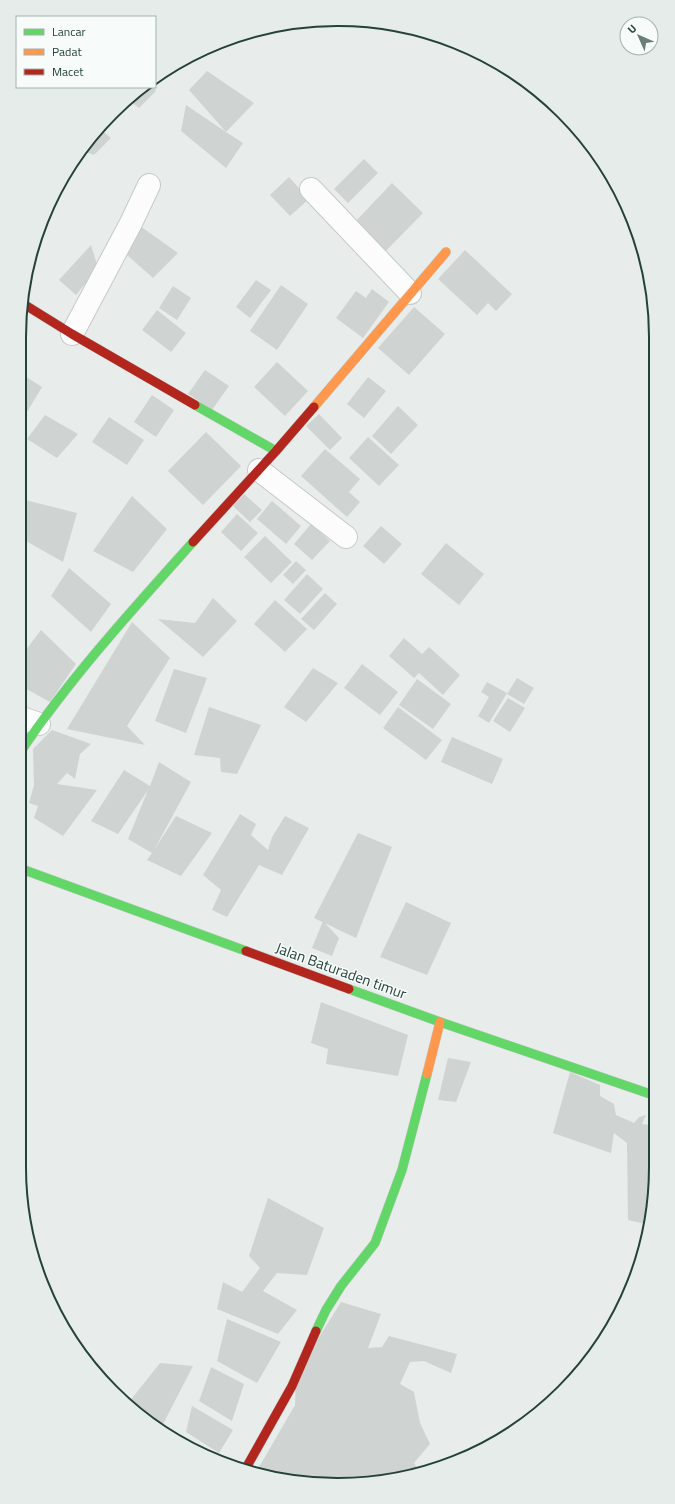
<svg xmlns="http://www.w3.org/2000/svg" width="675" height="1504" font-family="'Titillium Web',sans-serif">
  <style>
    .building { fill: #cfd4d2 }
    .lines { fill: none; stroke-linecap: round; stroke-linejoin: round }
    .street-casing { stroke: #c5cac8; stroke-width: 24 }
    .fast-casing { stroke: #c3cbc8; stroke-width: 10 }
    .slow-casing { stroke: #c3cbc8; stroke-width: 10 }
    .jam-casing { stroke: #c3cbc8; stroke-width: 10 }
    .street { stroke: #fcfcfc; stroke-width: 22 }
    .fast { stroke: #63d668; stroke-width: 9 }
    .slow { stroke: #ff974d; stroke-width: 9 }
    .jam { stroke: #b3261e; stroke-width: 9 }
    .labels { text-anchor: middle; stroke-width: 3; stroke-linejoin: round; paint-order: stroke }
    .street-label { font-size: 15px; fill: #24423a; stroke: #f7fbf9 }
    .rim { fill: none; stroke: #24423a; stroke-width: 2 }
  </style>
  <rect width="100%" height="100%" fill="#e8edeb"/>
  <path class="building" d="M207,71L254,103L226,132L243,143L226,168L181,131L186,105L226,132L189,90Z
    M143,87H153L156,91L139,108L128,99Z
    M99,128L111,138L94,155L81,150Z
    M364,159L378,173L348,203L334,189Z
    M289,177L309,199L290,216L270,195Z
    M392,183L423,213L383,254L353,224Z
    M140,226L178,253L153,278L127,255Z
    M91,245L98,268L76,295L59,280Z
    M465,250L512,294L496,311L488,303L477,315L438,279Z
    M256,280L271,290L250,318L236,307Z
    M281,285L308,304L277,350L250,331Z
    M173,286L191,298L177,320L159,308Z
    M372,289L389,302L363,338L336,318L356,291L366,298Z
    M414,307L445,334L409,375L378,348Z
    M157,310L186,333L171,352L142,330Z
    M277,362L308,391L285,416L254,387Z
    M205,370L229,386L212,410L188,394Z
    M20,373L42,387L24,417L19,414Z
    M368,377L386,391L364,418L347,404Z
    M152,395L174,410L156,437L134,422Z
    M398,406L418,425L391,454L372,436Z
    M319,414L342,438L330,450L306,426Z
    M45,415L78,434L57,458L27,439Z
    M109,417L144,440L127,465L92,442Z
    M206,432L241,466L203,505L168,471Z
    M368,437L399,465L379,486L349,458Z
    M325,449L360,479L349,492L360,502L347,517L301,476Z
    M19,489L25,500L77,513L63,562L19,537Z
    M244,494L262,510L250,522L233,506Z
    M132,496L167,529L133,572L93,551Z
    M272,501L301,526L286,544L257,519Z
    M237,514L258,533L241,551L221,532Z
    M311,524L330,541L312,560L294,544Z
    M381,526L402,544L384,564L363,546Z
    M265,536L292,562L271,583L244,557Z
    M446,543L484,574L459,605L421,574Z
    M296,561L306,570L293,584L283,575Z
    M69,568L111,604L91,632L51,596Z
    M307,574L323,589L300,614L284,600Z
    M325,593L337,604L314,630L301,619Z
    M213,598L237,621L203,657L158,619L195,623Z
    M275,600L307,629L285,652L254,624Z
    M132,622L170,658L127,726L145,745L67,729Z
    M41,630L76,664L50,702L19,685V659Z
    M404,638L422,654L429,647L460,675L443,695L419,673L414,678L389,656Z
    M362,664L398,692L380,715L344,688Z
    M313,668L338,683L306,722L284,707Z
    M174,669L207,678L186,733L155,721Z
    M517,678L534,688L524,704L507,694Z
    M417,679L451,704L433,729L399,705Z
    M487,682L507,693L489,723L478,716L489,697L481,692Z
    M508,698L525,708L510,732L493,721Z
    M209,707L261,725L237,774L221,772L220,758L194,755Z
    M398,707L442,740L426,760L383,728Z
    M52,730L91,744L80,754L75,779L67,773L57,784L97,790L63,836L34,818L38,806L29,803L34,785L33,749Z
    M452,737L503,759L492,784L441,762Z
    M159,762L191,782L154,850L176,816L212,833L181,876L147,860L152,853L128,839L148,790L118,834L91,821L124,770L150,786Z
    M240,814L256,824L251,835L268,850L272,837L285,816L309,828L282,875L259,865L227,917L212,910L221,890L203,875Z
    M358,833L392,847L356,938L314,918Z
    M406,902L451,923L427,975L380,957Z
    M323,921L339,938L332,956L312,948Z
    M321,1002L408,1035L398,1076L326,1064L328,1049L311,1043Z
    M448,1058L471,1062L456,1102L438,1100Z
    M570,1072L600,1085V1096L614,1104L616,1115L634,1123L639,1117L646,1115L642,1124L656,1126V1166L650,1225L628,1220L627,1143L614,1133L611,1153L553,1133Z
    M268,1198L324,1228L307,1275L277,1273L263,1291L297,1310L278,1334L217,1309L223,1282L242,1292L260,1268L249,1256Z
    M341,1302L381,1314L368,1348L382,1347L389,1336L457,1354L451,1373L424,1361L410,1362L400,1384L414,1392L420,1423L430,1444L414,1463L419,1471L399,1479L337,1485L276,1479L255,1471L262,1462L295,1405L296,1374Z
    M227,1319L281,1342L257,1383L217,1361Z
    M160,1363L193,1366L161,1428L129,1402Z
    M211,1367L244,1384L232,1421L199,1401Z
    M192,1406L233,1430L219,1453L186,1432Z
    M181,1440L193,1447V1448L180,1443Z"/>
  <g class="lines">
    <g class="street-casing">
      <path id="street" d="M311,189L410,293
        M72,334L131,223L149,185
        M259,470L346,537
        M19,717L39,724"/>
    </g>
    <g class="fast-casing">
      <path id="fast" d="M195,405L276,451
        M19,754C70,678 132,610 193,542
        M19,868L246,951
        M349,989L440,1022L656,1096
        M316,1331L326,1310L341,1286L375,1243L402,1170L427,1074"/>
    </g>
    <g class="slow-casing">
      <path id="slow" d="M314,407L446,252
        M427,1074L440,1022"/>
    </g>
    <g class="jam-casing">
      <path id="jam" d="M22,303L72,334L195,405
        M193,542L276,451L314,407
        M246,951L349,989
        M246,1468L292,1386L316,1331"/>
    </g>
    <use href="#street" class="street"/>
    <use href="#fast" class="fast"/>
    <use href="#slow" class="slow"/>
    <use href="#jam" class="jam"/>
  </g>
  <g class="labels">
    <g class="street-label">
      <text transform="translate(341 971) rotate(20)" y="5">Jalan Baturaden timur</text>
    </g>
  </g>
  <path d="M0 0H675V1504H0ZM337 26H338A311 311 0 0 1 649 337V1167A311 311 0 0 1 338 1478H337A311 311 0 0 1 26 1167V337A311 311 0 0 1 337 26Z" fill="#e6ecea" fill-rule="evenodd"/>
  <path class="rim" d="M337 26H338A311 311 0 0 1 649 337V1167A311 311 0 0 1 338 1478H337A311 311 0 0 1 26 1167V337A311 311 0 0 1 337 26Z"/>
  <rect x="16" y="16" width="140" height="72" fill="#f7fbf9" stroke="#a3b1ad"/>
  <rect x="24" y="29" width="20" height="6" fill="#63d668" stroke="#a3b1ad"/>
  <text x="52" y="36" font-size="12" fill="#24423a">Lancar</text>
  <rect x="24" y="49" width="20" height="6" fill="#ff974d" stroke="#a3b1ad"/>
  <text x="52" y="56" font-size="12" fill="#24423a">Padat</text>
  <rect x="24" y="69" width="20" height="6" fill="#b3261e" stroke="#a3b1ad"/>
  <text x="52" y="76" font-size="12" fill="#24423a">Macet</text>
  <g transform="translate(639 36) rotate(315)"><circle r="19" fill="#f7fbf9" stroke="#a3b1ad"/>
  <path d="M0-3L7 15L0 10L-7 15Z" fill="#697e78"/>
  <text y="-6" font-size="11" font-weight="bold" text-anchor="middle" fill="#24423a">U</text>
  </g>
</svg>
